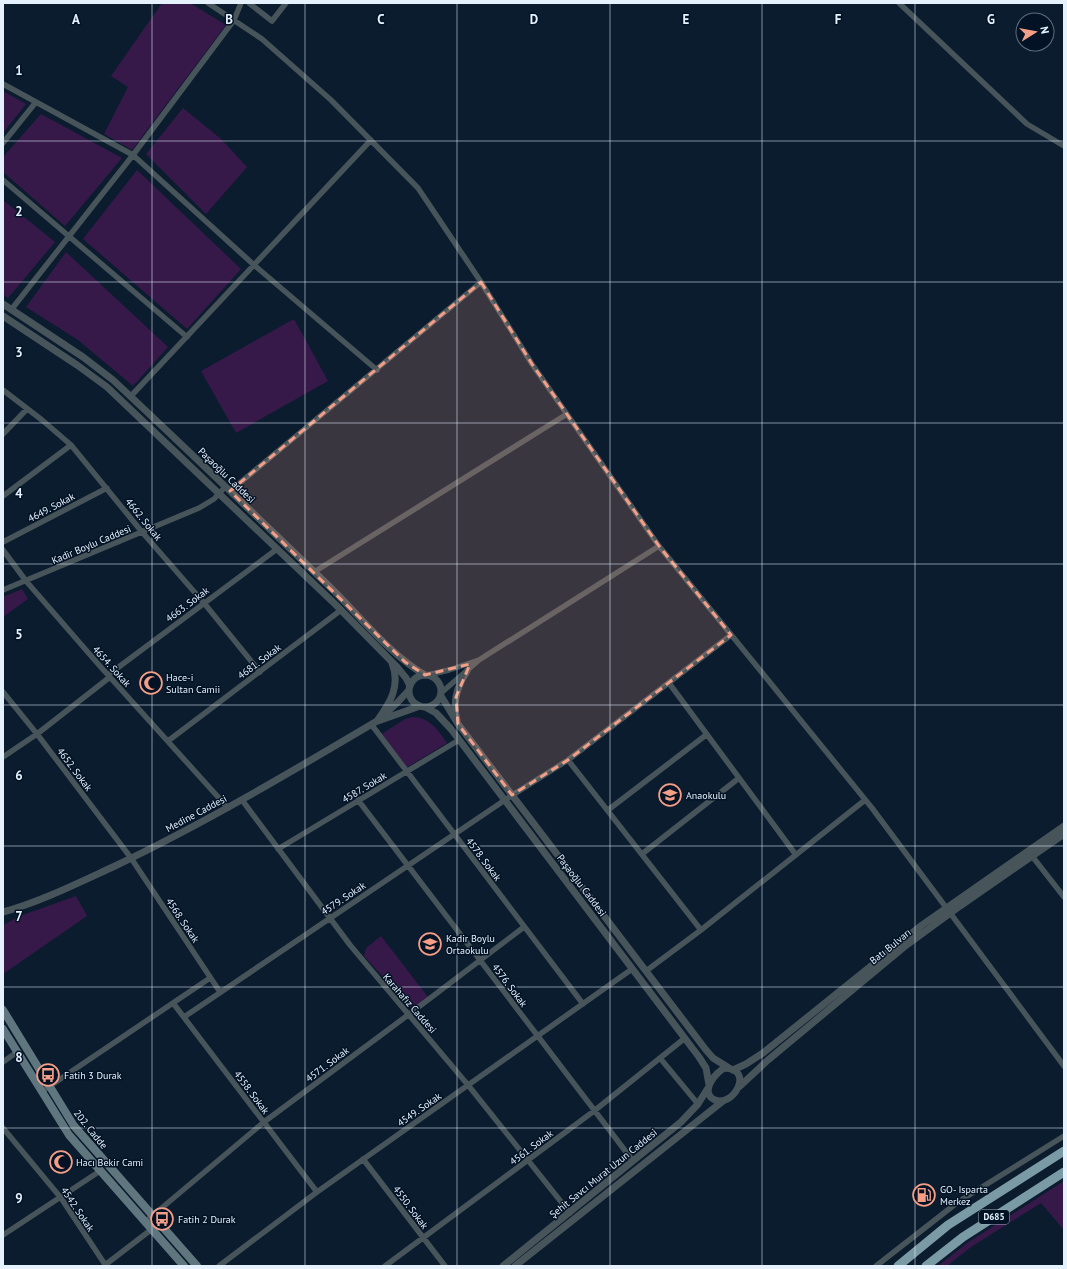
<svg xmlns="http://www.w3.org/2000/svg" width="1067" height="1269" font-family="'PT Sans',sans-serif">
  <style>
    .green { fill: #361949 }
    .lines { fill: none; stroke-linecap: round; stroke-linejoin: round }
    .minor { stroke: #47555a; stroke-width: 5.5 }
    .tertiary { stroke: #47555a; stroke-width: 7 }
    .secondary { stroke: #60767e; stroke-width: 8 }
    .trunk { stroke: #7a9ba6; stroke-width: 9 }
    .marked { fill: #f49e87; fill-opacity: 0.2; stroke: #f49e87; stroke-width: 3; stroke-dasharray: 8 5; stroke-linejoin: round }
    .grid { fill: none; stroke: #e6f1fe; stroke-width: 1; stroke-opacity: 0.55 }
    .labels { text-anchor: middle; stroke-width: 3; stroke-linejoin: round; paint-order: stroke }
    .shield { fill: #031325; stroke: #a2aebd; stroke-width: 1 }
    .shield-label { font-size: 9px; font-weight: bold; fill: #e6f1fe }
    .street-label { font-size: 10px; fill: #e6f1fe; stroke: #031325 }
    .poi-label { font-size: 10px; fill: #e6f1fe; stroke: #031325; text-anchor: start }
    .grid-label { font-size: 13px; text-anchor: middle; font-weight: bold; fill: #e6f1fe; stroke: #031325; stroke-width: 3; stroke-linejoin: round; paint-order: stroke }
  </style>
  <rect width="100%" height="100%" fill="#0b1c2f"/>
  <path class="green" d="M162,3H190L226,25L132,150L104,134L128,87L111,76Z
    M3,91L26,104L3,133Z
    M183,108L220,138L247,167L206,214L146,154Z
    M41,114L122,158L65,226L3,172V157Z
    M137,170L241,269L187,329L83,239Z
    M3,200L55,242L8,298L3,294Z
    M66,252L168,347L133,386L78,340L26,307Z
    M294,319L328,381L236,433L201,371Z
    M22,589L28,599L3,617V597Z
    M412,717C430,717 438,730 447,743L406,768L380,735L405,719Z
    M76,896L87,916L3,974V925L20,916Z
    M381,936L428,997L414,1011L364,956L366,948Z
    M1064,1181V1230L1041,1203L971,1247L947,1266H938L967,1243Z"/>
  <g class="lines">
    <path class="minor" d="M208,3L262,39L331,100L418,188L481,282L532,364L659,546L872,808L1064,1066
      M241,3L234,20L133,155L254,265L377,370
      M249,3L272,21L286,3
      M899,3L1027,124L1064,146
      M3,84L133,155L11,310
      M3,143L36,102
      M3,180L187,337
      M3,390L42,420L71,445L142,532L204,603L260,672
      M131,396L371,140
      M3,434L27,409
      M230,491L481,282
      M3,496L71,445
      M3,542L107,488
      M3,550L26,581L99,665L228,808
      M314,572L567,414
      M3,590L199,508L214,499L225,487
      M479,660L659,546
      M108,675L277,549
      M428,675L449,670L479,660L441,693
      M669,683L796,855
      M3,692L37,734L131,858L220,992
      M371,724L583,1004
      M168,741L341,610
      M3,757L37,734L110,677
      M568,760L701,930
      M242,800L350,945L468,1085L570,1213
      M358,800L633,1161
      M608,810L706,735
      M278,849L459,740
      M642,854L739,778
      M1032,856L1064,897
      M646,971L701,930L865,800
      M173,1003L317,1192
      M184,1017L505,800L568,760L731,635
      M660,1058L698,1104
      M3,1062L17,1052
      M41,1092L210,978
      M3,1128L61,1198L106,1266
      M363,1159L445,1266
      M145,1222L264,1122L408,1015L524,927
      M3,1235L100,1171
      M105,1265L152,1229
      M219,1266L317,1192L632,969
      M385,1266L594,1111L685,1038
      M876,1266L958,1202L1064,1136"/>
    <path class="tertiary" d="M3,304L83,357L113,380C186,448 258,518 330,587C359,615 390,655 425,675
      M3,316L77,365L107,387L335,604L397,667L406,678L410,686
      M409 691a16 16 0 1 1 32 0a16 16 0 1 1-32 0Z
      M441,696L458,724L706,1050L713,1058L729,1068
      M425,707L436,713L451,729L699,1057L706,1068L709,1085
      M385,714L397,703L409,690
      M457,720C452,702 457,686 467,671
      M378,721L420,706
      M3,912C40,902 80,882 115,866C205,823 291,772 377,721C390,703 401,686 392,663
      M725,1068C755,1069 733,1108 715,1100C699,1093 715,1072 725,1068Z
      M733,1070L746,1064L763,1053L922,925L1064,826
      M739,1087L768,1060L904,947L960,906L1064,834
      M503,1266L681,1122L698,1104L708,1088
      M515,1266L723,1101"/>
    <path class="secondary" d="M3,1010L74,1126L197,1266
      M3,1029L69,1135L184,1266"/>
    <path class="trunk" d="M898,1266L948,1225L1064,1151
      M926,1266L963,1237L1064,1172"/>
  </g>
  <path class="marked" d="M481,282L532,364L659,546L731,635L568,760L512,795L458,724L456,697L470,664L425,675L405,662L230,491Z"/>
  <path class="grid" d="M152,3V1266M305,3V1266M457,3V1266M610,3V1266M762,3V1266M915,3V1266M3,141H1064M3,282H1064M3,423H1064M3,564H1064M3,705H1064M3,846H1064M3,987H1064M3,1128H1064"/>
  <defs>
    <g id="mosque-ring" transform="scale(1.15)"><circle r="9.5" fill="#031325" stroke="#f49e87" stroke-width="1.5"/><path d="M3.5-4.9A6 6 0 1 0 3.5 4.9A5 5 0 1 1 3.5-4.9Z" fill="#f49e87"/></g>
    <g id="school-ring" transform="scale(1.15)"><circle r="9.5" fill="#031325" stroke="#f49e87" stroke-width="1.5"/><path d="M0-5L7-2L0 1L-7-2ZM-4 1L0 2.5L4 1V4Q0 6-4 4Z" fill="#f49e87"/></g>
    <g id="bus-ring" transform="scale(1.15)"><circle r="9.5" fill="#031325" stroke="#f49e87" stroke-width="1.5"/><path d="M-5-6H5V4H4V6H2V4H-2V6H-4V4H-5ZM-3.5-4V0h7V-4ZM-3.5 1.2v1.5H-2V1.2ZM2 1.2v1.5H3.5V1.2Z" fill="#f49e87"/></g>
    <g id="fuel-ring" transform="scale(1.15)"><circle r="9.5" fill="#031325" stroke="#f49e87" stroke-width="1.5"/><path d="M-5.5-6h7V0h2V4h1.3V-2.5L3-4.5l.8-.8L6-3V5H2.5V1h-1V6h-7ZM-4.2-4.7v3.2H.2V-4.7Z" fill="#f49e87"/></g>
  </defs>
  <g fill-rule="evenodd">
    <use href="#mosque-ring" x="151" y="683"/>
    <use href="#school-ring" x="670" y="795"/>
    <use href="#school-ring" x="430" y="944"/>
    <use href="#bus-ring" x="48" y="1075"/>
    <use href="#mosque-ring" x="61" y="1162"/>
    <use href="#fuel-ring" x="924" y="1195"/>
    <use href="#bus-ring" x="162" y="1219"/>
  </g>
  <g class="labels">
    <rect class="shield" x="979" y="1210" width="30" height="14" rx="3"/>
    <g class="shield-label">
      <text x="994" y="1220">D685</text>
    </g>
    <g class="street-label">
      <text transform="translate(227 475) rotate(44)" y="4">Paşaoğlu Caddesi</text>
      <text transform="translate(51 507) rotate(-28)" y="4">4649. Sokak</text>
      <text transform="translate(144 519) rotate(51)" y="4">4662. Sokak</text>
      <text transform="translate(91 544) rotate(-23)" y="4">Kadir Boylu Caddesi</text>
      <text transform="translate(187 604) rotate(-37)" y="4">4663. Sokak</text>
      <text transform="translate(259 661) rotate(-37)" y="4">4681. Sokak</text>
      <text transform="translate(112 666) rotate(48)" y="4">4654. Sokak</text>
      <text transform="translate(75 769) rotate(53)" y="4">4652. Sokak</text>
      <text transform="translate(364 787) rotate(-31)" y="4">4587. Sokak</text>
      <text transform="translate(196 813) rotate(-28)" y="4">Medine Caddesi</text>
      <text transform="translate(484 859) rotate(53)" y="4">4578. Sokak</text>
      <text transform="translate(582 885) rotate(53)" y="4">Paşaoğlu Caddesi</text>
      <text transform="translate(343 898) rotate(-34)" y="4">4579. Sokak</text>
      <text transform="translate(183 920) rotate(56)" y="4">4568. Sokak</text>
      <text transform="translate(890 946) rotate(-39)" y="4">Batı Bulvarı</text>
      <text transform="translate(510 985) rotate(53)" y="4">4576. Sokak</text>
      <text transform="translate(410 1003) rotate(49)" y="4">Karahafız Caddesi</text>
      <text transform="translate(327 1064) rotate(-37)" y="4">4571. Sokak</text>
      <text transform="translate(252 1092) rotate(53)" y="4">4558. Sokak</text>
      <text transform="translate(419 1109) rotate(-35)" y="4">4549. Sokak</text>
      <text transform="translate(91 1129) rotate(51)" y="4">202. Cadde</text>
      <text transform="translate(531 1147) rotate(-37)" y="4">4561. Sokak</text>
      <text transform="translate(603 1173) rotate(-39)" y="4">Şehit Savcı Murat Uzun Caddesi</text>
      <text transform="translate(411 1207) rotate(53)" y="4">4550. Sokak</text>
      <text transform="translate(78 1209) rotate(56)" y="4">4542. Sokak</text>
    </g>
    <g class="poi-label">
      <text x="166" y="681">Hace-i<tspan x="166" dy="12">Sultan Camii</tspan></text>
      <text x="686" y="799">Anaokulu</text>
      <text x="446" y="942">Kadir Boylu<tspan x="446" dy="12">Ortaokulu</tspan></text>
      <text x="64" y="1079">Fatih 3 Durak</text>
      <text x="76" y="1166">Hacı Bekir Cami</text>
      <text x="940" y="1193">GO- Isparta<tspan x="940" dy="12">Merkez</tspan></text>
      <text x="178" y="1223">Fatih 2 Durak</text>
    </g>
  </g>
  <g class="grid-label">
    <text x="76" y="24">A</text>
    <text x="229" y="24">B</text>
    <text x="381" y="24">C</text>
    <text x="534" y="24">D</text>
    <text x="686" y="24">E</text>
    <text x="838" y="24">F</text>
    <text x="991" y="24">G</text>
    <text x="19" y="75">1</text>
    <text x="19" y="216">2</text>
    <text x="19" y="357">3</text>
    <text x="19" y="498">4</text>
    <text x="19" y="639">5</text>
    <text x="19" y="780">6</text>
    <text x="19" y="921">7</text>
    <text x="19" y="1062">8</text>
    <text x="19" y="1203">9</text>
  </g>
  <rect width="1067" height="1269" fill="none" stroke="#e6f1fe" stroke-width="8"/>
  <g transform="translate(1035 32) rotate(79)"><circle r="19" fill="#031325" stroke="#5e6c7c"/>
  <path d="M0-3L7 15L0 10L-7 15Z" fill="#f49e87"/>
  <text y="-6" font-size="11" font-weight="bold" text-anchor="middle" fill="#e6f1fe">N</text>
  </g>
</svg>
